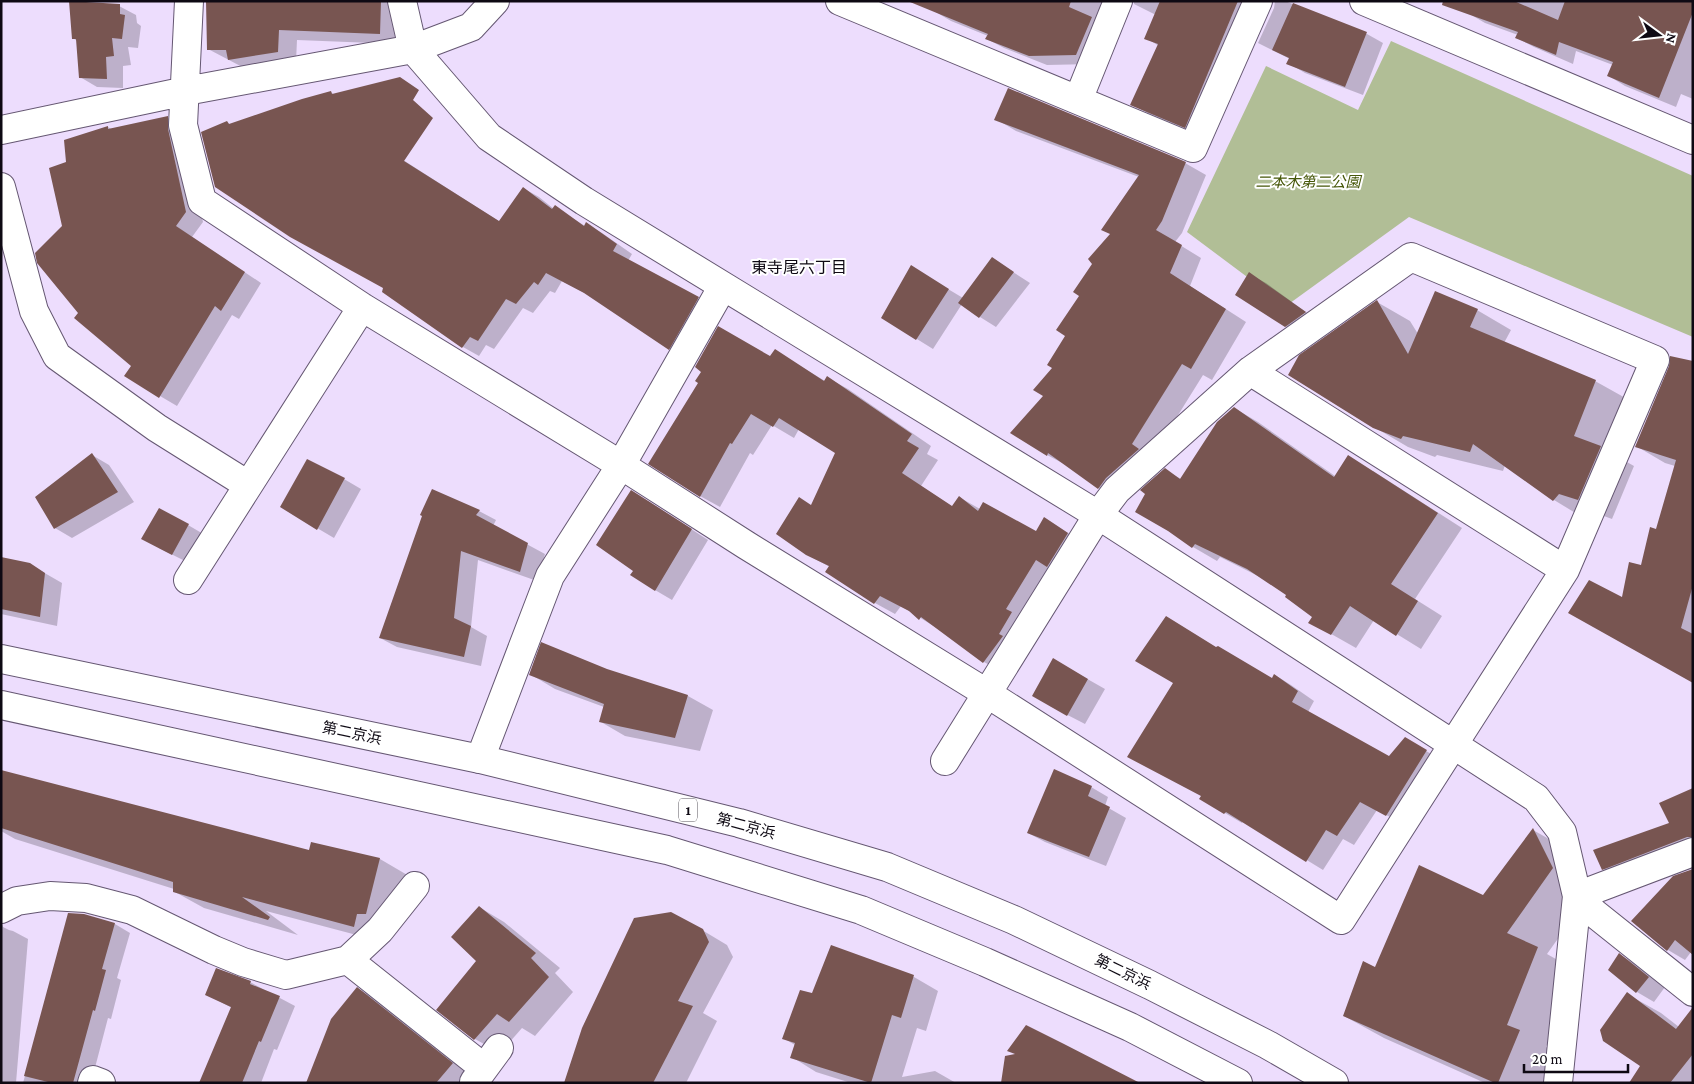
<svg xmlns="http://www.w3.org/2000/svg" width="1694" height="1084" font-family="'Crimson Pro','Noto Sans JP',serif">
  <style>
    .green { fill: #b1be96 }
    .shadow { fill: #0003 }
    .building { fill: #785551 }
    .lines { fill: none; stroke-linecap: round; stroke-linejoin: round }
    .minor-casing { stroke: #655772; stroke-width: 30 }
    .highway-casing { stroke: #655772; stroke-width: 30 }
    .minor { stroke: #fff; stroke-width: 28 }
    .highway { stroke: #fff; stroke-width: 28 }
    .labels { text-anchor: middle; stroke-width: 4; stroke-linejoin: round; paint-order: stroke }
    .shield { fill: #fff; stroke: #56535a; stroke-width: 1 }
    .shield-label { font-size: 14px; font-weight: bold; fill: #0e0913 }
    .park-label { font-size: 15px; font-style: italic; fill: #47580a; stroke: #fff }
    .street-label { font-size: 15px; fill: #0e0913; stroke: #fff }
    .neighbourhood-label { font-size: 16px; fill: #0e0913; stroke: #fff }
  </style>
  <rect width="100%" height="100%" fill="#edddfd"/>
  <path class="green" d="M1391,41L1693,176V337L1409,217L1286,306L1187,232L1266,66L1358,110Z"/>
  <path class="shadow" d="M70,1L119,6L136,15L137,23L141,26L138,48L128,47L131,65L123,66V88L97,87L80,77L77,41L73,38Z
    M207,1H399L398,44L297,40L296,62L248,70L208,49Z
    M937,1H1123L1093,64L1047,65L1004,48L987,39L988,36L951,21L934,11Z
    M1134,1H1263L1202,136L1149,114L1132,104L1159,46L1146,38L1156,15L1134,4Z
    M1275,1H1285L1367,34L1383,43L1363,95L1305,73L1288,63L1290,59L1258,43L1274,8Z
    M1458,1H1693V99L1681,94L1676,107L1625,86L1609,76L1613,65L1576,51L1573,64L1534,47L1517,38L1518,35L1485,23L1468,13Z
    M331,92L400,158L500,222L523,188L539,197L554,209L555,207L585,226L587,224L602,233L632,254L628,261L714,307L685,358L591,296L562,281L555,293L550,291L533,313L523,308L494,349L486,345L479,356L463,347L385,288L227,122L231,125Z
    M168,118L184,128V139L203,222L192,237L261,283L239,319L232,315L177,406L126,376L132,366L79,313L63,227L68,163L108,127L111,129Z
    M996,119L1185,163L1206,175L1182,233L1175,242L1201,258L1190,286L1246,322L1212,380L1203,375L1152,457L1119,500L1099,488L1068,466L1047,455L1012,432L1045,396L1081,295L1112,235L1139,177L1016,131Z
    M993,259L1030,283L996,327L980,317L962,304L933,349L883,318L928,277L963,298Z
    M1249,274L1266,283L1321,323L1302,336L1285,326Z
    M1377,302L1410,321L1418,334L1477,310L1511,330L1504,343L1595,381L1629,400L1609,452L1634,466L1612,519L1593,512L1587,520L1554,500L1505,465L1503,471L1437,455L1435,457L1408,447L1374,427Z
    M775,351L825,381L828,378L848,389L931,446L927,454L938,460L921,486L953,507L959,497L980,509L1036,533L1045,518L1088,546L1004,673L984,662L940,630L901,606L895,614L875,603L830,567L806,554L812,506L837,453L799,429L794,438L772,425L753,455L750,453L720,507L700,496Z
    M1693,362V682L1623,599L1642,566L1657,530L1675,466L1665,463L1636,446Z
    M1234,408L1258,422L1335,476L1373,471L1462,528L1415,599L1442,616L1421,649L1374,620L1356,648L1310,622L1314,616L1288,595L1260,577L1220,557L1217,561L1193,547L1171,531L1165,470L1181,479Z
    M92,455L109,465L134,502L72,538L55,528Z
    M344,479L361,489L334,538L317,528Z
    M648,501L708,540L672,600L655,590L634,570Z
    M479,511L496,520L493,526L545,554L537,581L478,560L471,627L487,636L481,666L397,647L380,638L424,516Z
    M188,525L205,535L189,563L159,548Z
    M1,559L29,564L62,583L57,626L1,614Z
    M1217,648L1272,679L1275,675L1291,685L1314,701L1308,712L1390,758L1406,739L1443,761L1403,824L1377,810L1354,845L1343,839L1323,870L1243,821L1242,823L1201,799Z
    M1054,660L1105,689L1085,724L1050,706Z
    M606,670L688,696L713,710L700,751L625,736L601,722L604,707L555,689L530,674Z
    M1,771L310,852L312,843L380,859L409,876L383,942L266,911L298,935L204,908L175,892L174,889L15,839L1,831Z
    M1091,787L1108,797L1105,806L1126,818L1106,866L1045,842L1028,833Z
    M1693,789V862L1632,886L1603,869L1670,824Z
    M1533,830L1572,852L1592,891L1547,954L1577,971L1546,1047L1559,1054L1547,1083H1485L1384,1038L1344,1016L1376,969L1483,897Z
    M1693,870L1691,952L1685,960L1668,950L1633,921Z
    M479,907L504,922L560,968L555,973L573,992L535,1036L522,1028L500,1053L475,1039Z
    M69,914L83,915L115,924L130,933L117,978L121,980L111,1019L108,1018L91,1083H23Z
    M1,922L3,927L9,930L13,931L28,939L16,1083H1Z
    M702,930L727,945L733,957L703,1013L717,1021L686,1083H565Z
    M831,946L914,977L938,991L926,1031L917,1028L902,1077L935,1071L956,1083H851L816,1072L792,1057L795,1045L783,1038L813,994Z
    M1620,955L1636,964L1665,987L1654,1002L1637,992L1609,970Z
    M250,982L295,1006L277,1050L274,1049L261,1083H200L232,1008L206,994Z
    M357,988L372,997L468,1073L459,1083H307Z
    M1627,994L1661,1013L1679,1027L1693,1023V1083H1631L1642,1066Z"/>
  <path class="building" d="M69,1L120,4V14L125,15L122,39L112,38L114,56L106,57L107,79L79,78L76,39H72Z
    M206,1H381L380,34L279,30L278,52L228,60L226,50H207Z
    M910,1H1071L1069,7L1092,17L1076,55L1029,56L985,39L988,34L910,2Z
    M1160,1H1238L1185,128L1130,105L1158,44L1144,39Z
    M1443,1H1514L1558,20L1565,1H1693V12L1659,98L1607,76L1613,62L1559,42L1556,55L1515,38L1518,32L1442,5Z
    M1293,3L1367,32L1345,87L1286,64L1289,58L1272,50Z
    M400,77L419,90L413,100L433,118L404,161L499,221L523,187L552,209L555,205L584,226L586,222L617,244L613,251L699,297L669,350L584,293L546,273L538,285L534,282L516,304L506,299L478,341L470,337L462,348L382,292L383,288L290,237L215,187L201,132L227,121L229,124L302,99L331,91L332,94Z
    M1008,88L1186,162L1162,221L1156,230L1182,245L1170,273L1226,309L1191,369L1182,364L1132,444L1139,449L1106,478L1098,489L1048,453L1047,456L1010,433L1043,396L1033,390L1052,368L1047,365L1065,336L1056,330L1079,296L1073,292L1092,264L1088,259L1110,234L1101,230L1139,175L994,120Z
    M168,116V129L186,212L176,226L245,272L221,311L215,306L159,398L124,376L131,366L74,318L78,313L37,263L35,253L62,226L49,168L66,162L64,140L108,126V129Z
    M992,257L1014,272L979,318L958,303Z
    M911,265L949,289L916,340L881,318Z
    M1249,272L1306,312L1285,327L1235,295Z
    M1435,291L1478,309L1470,327L1596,380L1574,436L1601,446L1578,500L1559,494L1553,501L1473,444L1470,452L1403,436L1401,439L1373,428L1288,375L1299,355L1377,300L1408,354Z
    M718,326L770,356L775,349L824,381L827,376L912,434L907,441L919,448L902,473L952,506L959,496L978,511L983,502L1036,531L1044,517L1068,533L1047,567L1036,560L1006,609L1012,612L999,634L1003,636L983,663L921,617L919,620L909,611L880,596L874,604L825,572L829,566L806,555L776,534L799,497L811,505L835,453L779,418L773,427L751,414L732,444L730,443L700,497L648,464L698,383L695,381L701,372L695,367Z
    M1670,356L1693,361V585L1681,628L1693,634V683L1568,613L1589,580L1622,597L1629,562L1641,565L1650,527L1656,529L1676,460L1635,447L1669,366Z
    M1234,407L1334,477L1348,455L1438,513L1391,584L1418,601L1396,636L1350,606L1331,635L1308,623L1312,617L1285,597L1286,595L1247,569L1195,544L1192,548L1168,531L1135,512L1145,494L1140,490L1165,468L1180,479L1217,422Z
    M92,453L118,492L54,529L35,497Z
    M307,459L345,478L317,530L280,507Z
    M432,489L480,510L476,515L528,543L520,572L461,551L454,618L471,626L464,657L379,638L422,516L420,515Z
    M631,490L692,529L655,591L630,575L633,571L596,545Z
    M159,508L189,524L172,555L141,539Z
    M1,557L30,563L45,573L40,617L1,609Z
    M1166,616L1216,647L1218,646L1272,678L1274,674L1298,691L1292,702L1389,756L1405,737L1427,750L1386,816L1360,802L1337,836L1326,830L1306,862L1226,812L1224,814L1199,799L1201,796L1127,757L1173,683L1135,661Z
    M541,642L607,669L688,695L675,738L599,722L604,704L529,675Z
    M1053,658L1088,679L1067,716L1032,696Z
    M1054,769L1092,786L1088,796L1110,807L1089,857L1027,833Z
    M1,770L309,850L311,842L380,858L366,914H357L354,927L242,897L270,917L268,920L173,892V882L1,828Z
    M1693,788V837H1687L1602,870L1593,850L1669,823L1659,803Z
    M1533,828L1553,868L1507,933L1538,947L1507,1025L1520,1030L1498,1083H1495L1343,1016L1363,961L1375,967L1419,865L1483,895Z
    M1693,869V955L1675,940L1667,951L1631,921L1673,876Z
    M479,906L536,953L531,958L549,977L509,1022L497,1014L474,1040L436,1010L476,961L451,937Z
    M671,912L703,929L709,942L678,1001L693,1006L653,1083H564L582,1028L634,918Z
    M68,913L84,914L115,923L102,969L106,970L95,1011L93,1010L73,1083H52L24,1076Z
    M831,945L914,975L901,1018L892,1015L871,1083L790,1058L795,1043L782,1039L800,990L812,993Z
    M1619,953L1649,977L1636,993L1608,970Z
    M216,968L251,981L250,984L280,996L261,1042L259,1041L242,1083H199L231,1007L205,995Z
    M357,987L453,1063L436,1083H306L331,1019Z
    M1627,992L1676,1029L1693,1007V1054L1670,1083H1629L1640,1066L1603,1041L1600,1030Z
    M1026,1025L1064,1044L1140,1083H1001L1005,1056L1015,1054L1007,1051Z"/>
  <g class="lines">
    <g class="minor-casing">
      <path id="minor" d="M189,1L183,125L202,201L362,307L621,465L746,545L988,694L1341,920L1565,570L1655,360L1411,257L1250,371L1117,490L1098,515L945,761
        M402,1L413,49L489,137L584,201L1098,515L1536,798L1562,832L1577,896L1558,1083
        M840,1L1193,148L1258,1
        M1364,1L1693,140
        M1078,100L1118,1
        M1,130L186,91L413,49L471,27L495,1
        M1,187L34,311L57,356L157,428L248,485
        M1250,371L1565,570
        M188,580L362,307
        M480,759L550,576L621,465L723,286
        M1693,852L1577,896L1594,913L1693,992
        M1,909L17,901L50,896L86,898L132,910L214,950L243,962L286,975L348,960L380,930L415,886
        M348,960L484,1068
        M474,1082L499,1048
        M92,1083L93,1080L101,1083"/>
    </g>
    <g class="highway-casing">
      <path id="highway" d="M1,659L480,759L739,823L887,867L1014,920L1150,985L1268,1045L1334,1083
        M1,705L667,850L861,910L985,962L1130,1027L1238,1083"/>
    </g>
    <use href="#minor" class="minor"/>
    <use href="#highway" class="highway"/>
  </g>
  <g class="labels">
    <rect class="shield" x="679" y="798.5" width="18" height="23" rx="4"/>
    <g class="shield-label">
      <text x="688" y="815">1</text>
    </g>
    <g class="park-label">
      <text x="1308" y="187">二本木第二公園</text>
    </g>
    <g class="street-label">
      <text transform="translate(352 733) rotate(12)" y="5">第二京浜</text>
      <text transform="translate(746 826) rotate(15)" y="5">第二京浜</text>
      <text transform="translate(1123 972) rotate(26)" y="5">第二京浜</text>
    </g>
    <g class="neighbourhood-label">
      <text x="799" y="273">東寺尾六丁目</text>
    </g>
  </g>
  <rect width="1694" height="1084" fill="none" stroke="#0e0913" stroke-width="5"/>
  <g transform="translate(1659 35) rotate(105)" stroke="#ffffff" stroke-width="4" paint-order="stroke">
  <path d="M0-4L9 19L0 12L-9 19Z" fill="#0e0913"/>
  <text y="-8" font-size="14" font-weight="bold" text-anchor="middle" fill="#0e0913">N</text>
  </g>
  <path d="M1524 1064v8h104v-8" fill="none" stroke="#0e0913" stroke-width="2.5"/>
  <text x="1532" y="1064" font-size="15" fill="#0e0913" stroke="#ffffff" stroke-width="4" paint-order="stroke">20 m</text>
</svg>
